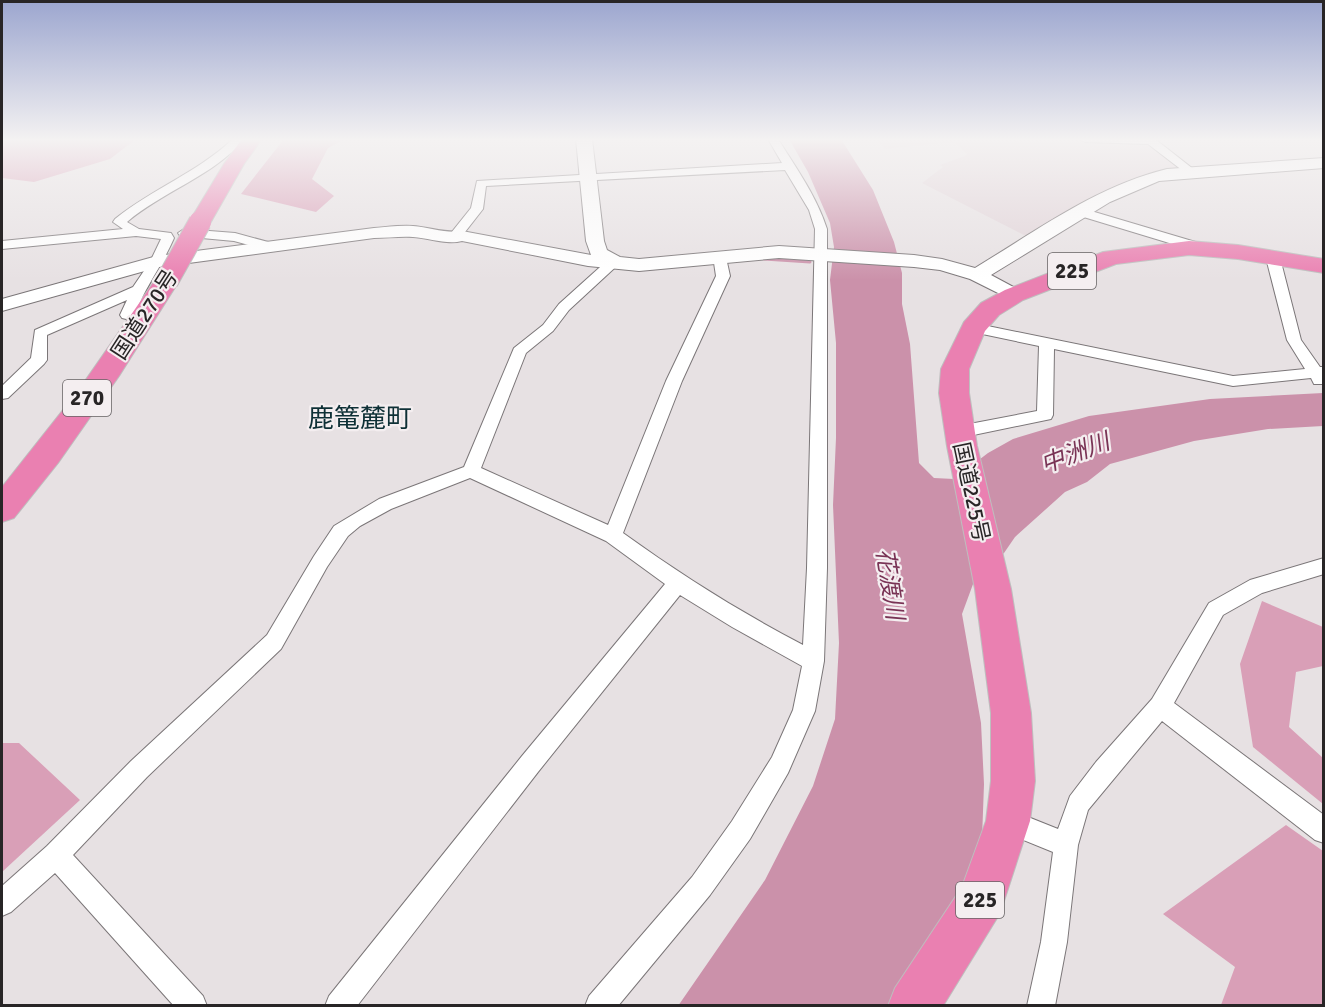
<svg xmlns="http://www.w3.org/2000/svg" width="1325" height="1007" font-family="Signika,'Noto Sans JP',sans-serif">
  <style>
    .built { fill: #e1d3d8 }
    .forest { fill: #d99fb7 }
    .water { fill: #cb91aa }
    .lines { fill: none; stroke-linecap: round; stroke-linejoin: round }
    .stream { stroke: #cb91aa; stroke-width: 3 }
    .street-casing { stroke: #7b7678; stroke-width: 2 }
    .secondary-casing { stroke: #7b7678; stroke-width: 2 }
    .highway-casing { stroke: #bebebe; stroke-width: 2 }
    .street { fill: #fff; fill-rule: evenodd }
    .secondary { fill: #fff; fill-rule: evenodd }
    .highway { fill: #ea80b1; fill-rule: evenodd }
    .highway-bridge-casing { stroke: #bebebe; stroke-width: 24; stroke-linecap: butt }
    .highway-bridge { stroke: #ea80b1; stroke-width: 22 }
    .labels { text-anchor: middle; stroke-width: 4.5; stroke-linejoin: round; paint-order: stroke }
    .shield { fill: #f4eef0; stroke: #656163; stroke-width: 1.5 }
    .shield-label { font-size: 21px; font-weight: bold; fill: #282526 }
    .street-label { font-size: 22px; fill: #282526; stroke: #f4eef0 }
    .water-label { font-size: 24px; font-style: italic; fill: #793355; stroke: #f4eef0 }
    .quarter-label { font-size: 26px; fill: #0e3036; stroke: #f4eef0 }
  </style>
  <rect width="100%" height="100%" fill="#e7e1e3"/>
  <path class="built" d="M876,139H961L954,142L885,149Z
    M964,139H1073L1148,143L1179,167V170L1151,173L1128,180L1028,237L922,183L943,167L940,165L965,156L967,154L955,143Z"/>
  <path class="forest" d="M2,139H136L110,159L34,182L2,178Z
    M284,139H345L328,148L312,179L334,196L316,212L241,194Z
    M1262,601L1323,627V666L1296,672L1289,727L1323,758V804L1253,747L1240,664Z
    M2,743H19L80,800L2,872Z
    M1286,825L1323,851V1005H1221L1235,967L1163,914Z"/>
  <path class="water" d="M789,139H841L873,190L894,242L902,273V304L910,344L919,463L934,478L954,479L988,453L1013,439L1089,416L1210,399L1323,393V426L1268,429L1194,441L1110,464L1087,482L1065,492L1015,537L1004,553L976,576L962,614L981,723L984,784L982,839L962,905L888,1005L678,1006L765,880L813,786L835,719L839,643L833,505L836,438V343L830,280L834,247L830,223L808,172Z"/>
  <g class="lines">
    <path class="stream" d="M764,259L810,262"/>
    <g class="street-casing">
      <path id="street" d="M233,139H244C214,176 163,191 127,222L139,229L171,233L174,238C163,264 146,286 135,313L148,316L150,319L148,322L143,323L122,318L120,315L127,300L47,335V360L44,364L8,398L2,399V386L31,358L35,330L133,287L150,262L161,239L136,236L2,249V241L123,229L113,222L115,219C152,189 198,172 233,139Z
        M768,139H778C796,168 816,195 827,229V568L824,661L815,711L788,773L750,839L710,895L618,1006H585L589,996L692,877L732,821L772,757L793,710L802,666L732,627L680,595L538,772L357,1006H325L329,996L522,756L665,584L606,541L470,478L391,509L360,526L348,536L327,567L281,649L147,777L73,855L203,996L207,1006H174L55,873L11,912L2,916V886L47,846L131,761L267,635L314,556L334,526L379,499L464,467L514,348L543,325L559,304L609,259H619L621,262L569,310L553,331L526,353L481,468L608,525L666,381L716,276L713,256L720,252L725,253L730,276L682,381L623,533C681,575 740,612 803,645L807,568L815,229L809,210L785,170L486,186L483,209L458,241L453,242L447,238L471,208L477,181L782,163Z
        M1080,139H1155L1197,172L1195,174H1187L1148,144L1085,142Z
        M1081,208L1209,246L1210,249L1204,253L1199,252L1077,215L1075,212Z
        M184,229L235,233L272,243L273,246L267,250L234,241L180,236L178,233Z
        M1273,254L1280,258L1301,340L1320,367H1324V384H1314L1311,378L1233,386L1054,349L1053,415L1051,419L959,438L953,436L951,432L953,428L959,426L1037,411L1039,346L968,331L966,328L973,323L1233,376L1305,369L1287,340L1266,258Z
        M1324,558V574L1262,593L1223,615L1174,703L1324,815V843L1315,840L1162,721L1088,810L1078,845L1067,942L1055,1006H1027L1041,942L1053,852L999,830L996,821L999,812L1008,809L1058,829L1070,796L1096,762L1152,699L1209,603L1250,580Z"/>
    </g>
    <g class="secondary-casing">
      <path id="secondary" d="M576,139H592L604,241L607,250L620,257L639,259L779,246L914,255L942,259L975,268C1036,231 1097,186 1167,169L1324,158V168L1159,181L1110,202L991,275L1021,291L1024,295L1021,299L1014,301L970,279L940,270L914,267L779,258L639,271L588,266L462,241C447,245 429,238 413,237C401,236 387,238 374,238L159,267L2,311V299L157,256L374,228C387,227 400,225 413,226C429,227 447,234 462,231L591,255L586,241Z"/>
    </g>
    <g class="highway-casing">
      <path id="highway" d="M242,139H262L244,164L208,227L200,229L192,227L189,222L224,164Z
        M1189,241L1238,245L1324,259V273L1238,259L1189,255L1116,264L1023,300L999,315L985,331L969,369V393L977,446L1011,589L1031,713L1035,781L1030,821L1004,901L997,918L943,1006H888L895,988L962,887L986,821L991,781V713L975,589L947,446L939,393L941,369L964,322L981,303L1005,290L1103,252Z
        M167,274L176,276L179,281L119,376L58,463L14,518L2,522V487L78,391L158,276Z"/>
    </g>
    <use href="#street" class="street"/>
    <use href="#secondary" class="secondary"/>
    <use href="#highway" class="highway"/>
    <g class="highway-bridge-casing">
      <path id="highway-bridge" d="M167,281L200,222"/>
    </g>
    <use href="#highway-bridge" class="highway-bridge"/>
  </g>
  <linearGradient id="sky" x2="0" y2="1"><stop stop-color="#9ca6cf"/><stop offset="0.5" stop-color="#f4f2f2"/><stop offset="1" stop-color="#f4f2f2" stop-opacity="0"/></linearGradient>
  <rect width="1325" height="280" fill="url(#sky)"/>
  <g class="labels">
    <g class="shield">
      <rect x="1048" y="253" width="48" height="36" rx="4.5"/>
      <rect x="63" y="380" width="48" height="36" rx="4.5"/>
      <rect x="956" y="882" width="48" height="36" rx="4.5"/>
    </g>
    <g class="shield-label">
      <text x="1072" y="278">225</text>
      <text x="87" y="405">270</text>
      <text x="980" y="907">225</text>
    </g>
    <g class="street-label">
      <text transform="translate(144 314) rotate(-57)" y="8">国道270号</text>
      <text transform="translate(972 492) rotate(78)" y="8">国道225号</text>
    </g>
    <g class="water-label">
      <text transform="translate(1075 453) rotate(-21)" y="8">中洲川</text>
      <text transform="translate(890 584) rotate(81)" y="8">花渡川</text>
    </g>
    <g class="quarter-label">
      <text x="360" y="427">鹿篭麓町</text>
    </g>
  </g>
  <rect width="1325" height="1007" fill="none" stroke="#282526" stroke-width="6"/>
</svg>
